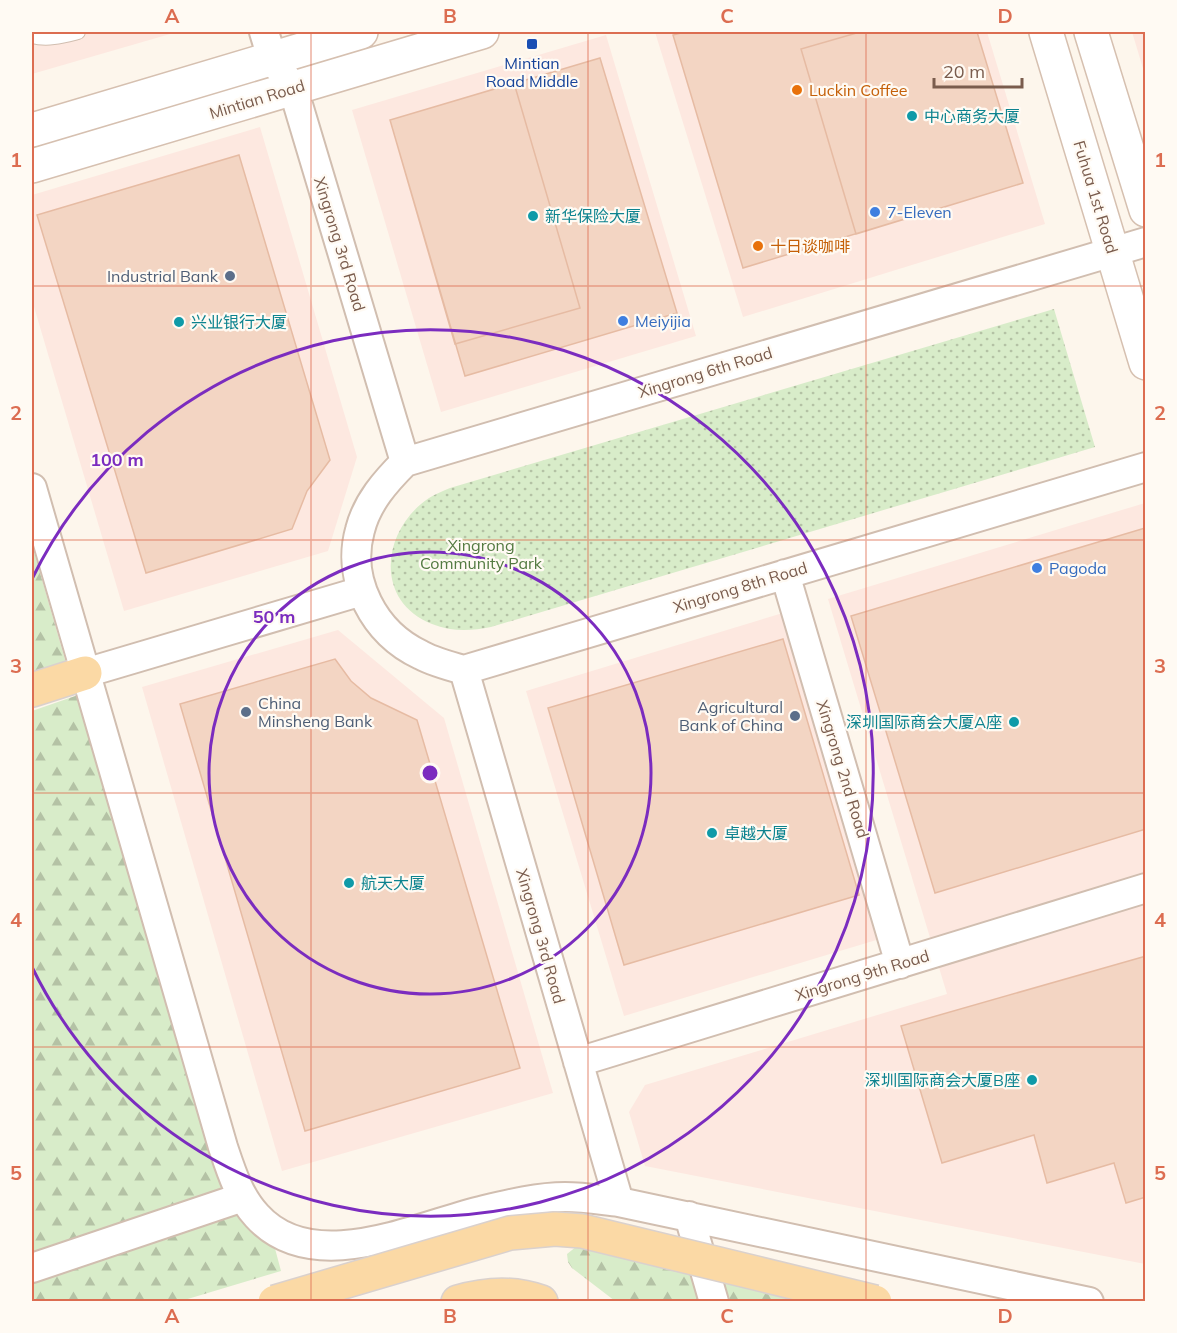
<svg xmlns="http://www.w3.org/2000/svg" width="1177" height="1333" font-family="Mulish,'Noto Sans SC',sans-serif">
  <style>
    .commercial { fill: #fde8e0 }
    .forest { fill: url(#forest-firs) }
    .park { fill: url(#park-dots) }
    .building { fill: #f3d5c3; stroke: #e6bba3; stroke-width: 1.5 }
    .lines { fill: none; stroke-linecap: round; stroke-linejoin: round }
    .lane-casing { stroke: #d1beb0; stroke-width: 16 }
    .street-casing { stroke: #d1beb0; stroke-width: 32 }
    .secondary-casing { stroke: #d6c0b0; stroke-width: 36 }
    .primary-casing { stroke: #dad1cd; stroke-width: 36 }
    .lane { stroke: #fff; stroke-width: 14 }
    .street { stroke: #fff; stroke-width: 28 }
    .secondary { stroke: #fff; stroke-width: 33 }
    .primary { stroke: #fbd9a5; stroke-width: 33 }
    .primary-bridge-casing { stroke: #dad1cd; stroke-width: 36; stroke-linecap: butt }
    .primary-bridge { stroke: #fbd9a5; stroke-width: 33 }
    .grid { fill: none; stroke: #dc6d51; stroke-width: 1.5; stroke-opacity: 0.55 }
    .ring { fill: none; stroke: #7b2cbf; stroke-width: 3 }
    .transit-dot { fill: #1a4fb4; stroke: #fffaf3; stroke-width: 2 }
    .food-dot { fill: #e8710a; stroke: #fffaf3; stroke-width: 2 }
    .culture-dot { fill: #0f9aa8; stroke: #fffaf3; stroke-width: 2 }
    .shop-dot { fill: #3f7fe0; stroke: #fffaf3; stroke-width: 2 }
    .service-dot { fill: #5c6f8a; stroke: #fffaf3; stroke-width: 2 }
    .labels { text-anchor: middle; stroke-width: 4.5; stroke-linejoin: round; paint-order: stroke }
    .transit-label { font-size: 16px; fill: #164399; stroke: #fffaf3 }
    .food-label { font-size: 16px; fill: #c56008; stroke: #fffaf3; text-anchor: start }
    .street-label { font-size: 16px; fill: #7a5c4d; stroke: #fffaf3 }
    .culture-label { font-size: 16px; fill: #0d838f; stroke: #fffaf3; text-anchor: start }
    .shop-label { font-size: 16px; fill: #366cbe; stroke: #fffaf3; text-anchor: start }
    .service-label { font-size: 16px; fill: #4e5e75; stroke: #fffaf3; text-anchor: end }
    .park-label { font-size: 16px; fill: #537a41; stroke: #fffaf3 }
    .centre { fill: #7b2cbf; stroke: #fffaf3; stroke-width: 3 }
    .ring-label { font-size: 18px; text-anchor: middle; font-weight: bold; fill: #7b2cbf; stroke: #fffaf3; stroke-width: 4.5; stroke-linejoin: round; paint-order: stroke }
    .neatline { fill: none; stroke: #dc6d51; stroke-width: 2 }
    .grid-label { font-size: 20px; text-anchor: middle; font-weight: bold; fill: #dc6d51 }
  </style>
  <defs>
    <pattern id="forest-firs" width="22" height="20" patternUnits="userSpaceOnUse" patternTransform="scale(1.5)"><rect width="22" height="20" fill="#d8ecc9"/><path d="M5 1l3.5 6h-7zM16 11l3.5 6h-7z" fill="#b4c2a5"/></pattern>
    <pattern id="park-dots" width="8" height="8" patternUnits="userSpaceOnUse" patternTransform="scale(1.5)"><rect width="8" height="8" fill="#d8ecc9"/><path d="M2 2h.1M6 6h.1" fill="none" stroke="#b4c2a5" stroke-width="1.8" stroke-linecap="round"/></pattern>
  </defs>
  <rect width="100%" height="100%" fill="#fdf6ec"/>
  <path class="commercial" d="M32,32H177L32,74Z
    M655,32H987L1045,224L743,317Z
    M1132,32H1145V75Z
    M606,35L696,336L441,412L352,110Z
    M260,127L357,457L328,551L124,611L32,300V195Z
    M1145,503V1264L645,1166L629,1112L645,1085L947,994L828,599Z
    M786,612L883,938L624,1016L526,691Z
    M338,630L444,718L553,1093L282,1171L142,687Z"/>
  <path class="forest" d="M32,545L66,663L32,673Z
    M78,695L222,1163L273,1241L281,1271L181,1301H32V711Z
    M582,1242L851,1301H615L572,1268L568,1262L567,1254Z"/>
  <path class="park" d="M1054,309L1095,447L491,627C471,631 452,632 432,624C373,601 382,529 429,498C435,494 443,491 450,488Z"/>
  <path class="building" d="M685,32H977L1023,183L743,268L673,35Z
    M860,32H977L1023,183L856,234L801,49Z
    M600,58L677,313L465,376L390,120Z
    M514,83L580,308L455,344L390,120Z
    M239,155L330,460L307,491L292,529L146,573L37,215Z
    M1145,528L1146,829L935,893L851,616Z
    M783,639L859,895L624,965L548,708Z
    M335,659L351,681L371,698L417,720L520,1068L305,1131L180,704Z
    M1146,956V1197L1126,1203L1114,1163L1047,1183L1034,1135L942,1163L901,1026Z"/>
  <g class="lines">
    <g class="lane-casing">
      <path id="lane" d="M32,36C48,40 62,36 78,32"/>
    </g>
    <g class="street-casing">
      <path id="street" d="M264,32L272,58L293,88L405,462
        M1146,242L405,462C386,481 367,502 360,530C346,580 374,633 421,655C434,662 449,666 464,670L1146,467
        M32,488L223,1147C231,1171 239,1197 257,1216C313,1278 417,1226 484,1210C509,1204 539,1197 565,1197C583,1197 601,1200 619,1202L1089,1302
        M785,574L900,964
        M464,670L619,1202
        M85,673L362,591
        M578,1062L1146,888
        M689,1216L714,1302
        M32,1268L243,1197"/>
    </g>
    <g class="secondary-casing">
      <path id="secondary" d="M1046,32L1146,363
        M1091,32L1146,210
        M32,130L361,32
        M32,166L482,32"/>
    </g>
    <g class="primary-casing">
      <path id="primary" d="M32,690L85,673
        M458,1302C485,1294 514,1292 541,1302"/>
    </g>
    <use href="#lane" class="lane"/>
    <use href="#street" class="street"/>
    <use href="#secondary" class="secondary"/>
    <use href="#primary" class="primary"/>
    <g class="primary-bridge-casing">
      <path id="primary-bridge" d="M275,1302L510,1233L555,1229L582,1231L875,1302"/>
    </g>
    <use href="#primary-bridge" class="primary-bridge"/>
  </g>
  <path class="grid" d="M311,32V1302M588,32V1302M866,32V1302M32,286H1146M32,540H1146M32,793H1146M32,1047H1146"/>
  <g class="ring">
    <circle cx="430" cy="773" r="221"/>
    <path d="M32 579A443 443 0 1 1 32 967"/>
  </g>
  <rect class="transit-dot" x="526" y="38" width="12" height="12" rx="3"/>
  <g class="food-dot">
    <circle cx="797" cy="90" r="6"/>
    <circle cx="758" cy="246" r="6"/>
  </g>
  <g class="culture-dot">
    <circle cx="912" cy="116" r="6"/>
    <circle cx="533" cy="216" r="6"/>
    <circle cx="179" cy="322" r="6"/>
    <circle cx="1014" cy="722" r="6"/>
    <circle cx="712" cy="833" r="6"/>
    <circle cx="349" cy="883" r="6"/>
    <circle cx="1032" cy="1080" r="6"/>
  </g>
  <g class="shop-dot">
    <circle cx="875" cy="212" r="6"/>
    <circle cx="623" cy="321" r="6"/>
    <circle cx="1037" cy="568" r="6"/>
  </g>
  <g class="service-dot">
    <circle cx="230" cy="276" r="6"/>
    <circle cx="246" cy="712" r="6"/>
    <circle cx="795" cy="716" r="6"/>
  </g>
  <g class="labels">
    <g class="transit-label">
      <text x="532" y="69">Mintian<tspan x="532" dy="18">Road Middle</tspan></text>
    </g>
    <g class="food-label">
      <text x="809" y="96">Luckin Coffee</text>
      <text x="770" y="252">十日谈咖啡</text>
    </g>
    <g class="street-label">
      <text transform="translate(257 99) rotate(-17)" y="6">Mintian Road</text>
      <text transform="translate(1096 197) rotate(73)" y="6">Fuhua 1st Road</text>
      <text transform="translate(340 244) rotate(73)" y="6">Xingrong 3rd Road</text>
      <text transform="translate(705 372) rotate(-17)" y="6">Xingrong 6th Road</text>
      <text transform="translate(740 587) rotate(-17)" y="6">Xingrong 8th Road</text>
      <text transform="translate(843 769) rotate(73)" y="6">Xingrong 2nd Road</text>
      <text transform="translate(541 936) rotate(74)" y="6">Xingrong 3rd Road</text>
      <text transform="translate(862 975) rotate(-17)" y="6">Xingrong 9th Road</text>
    </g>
    <g class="culture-label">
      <text x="924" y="122">中心商务大厦</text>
      <text x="545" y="222">新华保险大厦</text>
      <text x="191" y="328">兴业银行大厦</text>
      <text x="1002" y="728" text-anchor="end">深圳国际商会大厦A座</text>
      <text x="724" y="839">卓越大厦</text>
      <text x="361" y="889">航天大厦</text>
      <text x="1020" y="1086" text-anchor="end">深圳国际商会大厦B座</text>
    </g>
    <g class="shop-label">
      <text x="887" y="218">7-Eleven</text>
      <text x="635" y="327">Meiyijia</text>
      <text x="1049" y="574">Pagoda</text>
    </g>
    <g class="service-label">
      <text x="218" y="282">Industrial Bank</text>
      <text x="258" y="709" text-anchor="start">China<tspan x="258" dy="18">Minsheng Bank</tspan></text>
      <text x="783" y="713">Agricultural<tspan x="783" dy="18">Bank of China</tspan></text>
    </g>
    <g class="park-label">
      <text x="481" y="551">Xingrong<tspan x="481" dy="18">Community Park</tspan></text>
    </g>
  </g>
  <circle cx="430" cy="773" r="9" class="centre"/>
  <g class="ring-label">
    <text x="117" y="466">100 m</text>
    <text x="274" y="623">50 m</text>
  </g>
  <rect width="1177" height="1333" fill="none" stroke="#fffaf3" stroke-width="66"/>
  <path d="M934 78v9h88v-9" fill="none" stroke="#7a5c4d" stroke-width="3"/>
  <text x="943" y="78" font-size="18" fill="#7a5c4d" stroke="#fffaf3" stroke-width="4.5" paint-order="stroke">20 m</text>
  <rect x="33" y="33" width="1111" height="1267" class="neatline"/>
  <g class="grid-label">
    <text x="172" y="23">A</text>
    <text x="450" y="23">B</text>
    <text x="727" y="23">C</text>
    <text x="1005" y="23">D</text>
    <text x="16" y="167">1</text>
    <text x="1160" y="167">1</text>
    <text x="16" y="420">2</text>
    <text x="1160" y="420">2</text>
    <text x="16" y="673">3</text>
    <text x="1160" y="673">3</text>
    <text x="16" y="927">4</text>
    <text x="1160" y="927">4</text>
    <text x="16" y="1180">5</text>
    <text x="1160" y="1180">5</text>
    <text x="172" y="1323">A</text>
    <text x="450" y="1323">B</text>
    <text x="727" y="1323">C</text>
    <text x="1005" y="1323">D</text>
  </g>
</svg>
